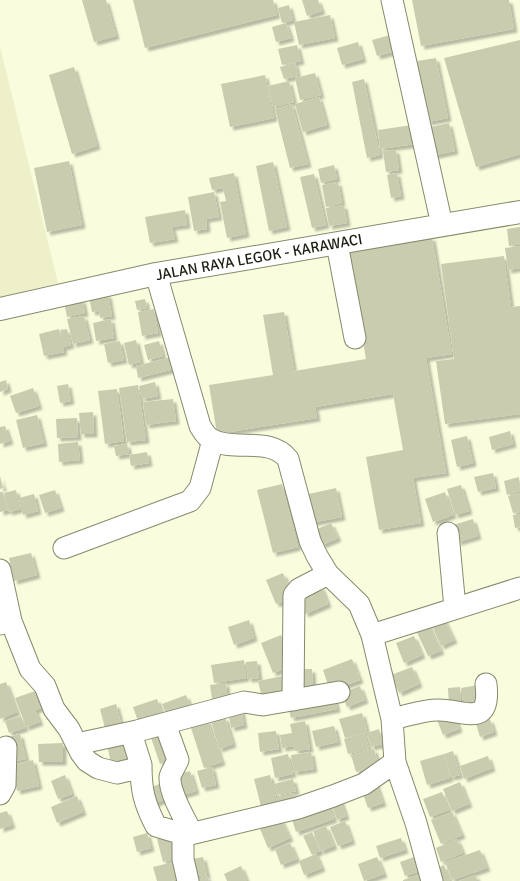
<svg xmlns="http://www.w3.org/2000/svg" width="520" height="881" font-family="Signika,sans-serif">
  <style>
    .built { fill: #edf0c9 }
    .building { fill: #c9ccae; filter: url(#shadow) }
    .lines { fill: none; stroke-linecap: round; stroke-linejoin: round }
    .minor-casing { stroke: #87896d; stroke-width: 23 }
    .major-casing { stroke: #87896d; stroke-width: 24 }
    .minor { stroke: #fff; stroke-width: 21 }
    .major { stroke: #fff; stroke-width: 22 }
    .labels { text-anchor: middle; stroke-width: 3.5; stroke-linejoin: round; paint-order: stroke }
    .street-label { font-size: 15px; fill: #1d1e13; stroke: #fff }
  </style>
  <defs>
    <filter id="shadow"><feDropShadow dx="3.5" dy="3.5" stdDeviation="1" flood-color="#0004"/></filter>
  </defs>
  <rect width="100%" height="100%" fill="#fafddd"/>
  <path class="built" d="M0,47L58,283L0,297Z"/>
  <path class="building" d="M82,0H106L116,36L94,42Z
    M133,0H273L277,15L145,48Z
    M302,0H318L322,11L307,16Z
    M412,0H509L514,29L421,46Z
    M289,5L293,20L282,23L278,8Z
    M330,15L335,38L299,45L294,22Z
    M286,23L291,38L276,42L272,27Z
    M394,34L399,50L377,56L372,40Z
    M520,40V154L476,167L444,58Z
    M358,42L363,59L342,65L337,48Z
    M297,45L301,61L282,65L278,49Z
    M436,58L448,118L428,122L417,61Z
    M295,63L298,76L284,79L280,67Z
    M74,67L97,146L72,154L49,75Z
    M315,73L321,95L300,100L295,78Z
    M265,75L274,118L230,127L221,84Z
    M364,79L380,155L367,158L352,82Z
    M289,81L294,102L273,107L268,86Z
    M319,97L327,125L303,132L295,104Z
    M292,104L308,164L290,168L275,109Z
    M449,123L455,151L431,156L425,128Z
    M412,125L415,144L380,149L378,130Z
    M396,150L399,170L386,172L383,151Z
    M69,161L82,225L47,232L34,168Z
    M273,162L287,227L269,231L256,166Z
    M334,165L337,179L321,183L318,169Z
    M234,173L246,234L227,238L220,202L226,201L223,188L212,190L209,178Z
    M397,173L401,196L391,198L387,175Z
    M314,174L326,225L312,228L300,177Z
    M338,182L342,203L326,207L322,185Z
    M214,192L219,217L206,219L207,229L194,231L188,197Z
    M344,205L347,223L329,226L326,208Z
    M185,210L187,225L172,227L175,239L150,243L145,217Z
    M520,227V244L509,246L507,229Z
    M432,237L452,354L426,358L446,473L413,478L421,523L379,530L366,457L403,450L393,394L315,407L317,418L217,434L209,385L273,375L263,315L284,312L294,371L366,359L348,251Z
    M520,246V268L508,270L505,248Z
    M504,256L511,307L520,306V414L445,424L436,361L454,359L441,264Z
    M108,294L112,316L100,318L99,311L92,312L89,297Z
    M82,299L85,313L67,317L64,302Z
    M145,299L147,308L137,310L135,301Z
    M154,309L158,333L142,336L138,312Z
    M84,316L90,340L73,344L67,319Z
    M111,319L114,338L96,341L93,323Z
    M59,329L64,352L44,356L39,334Z
    M67,329L71,345L63,347L60,330Z
    M136,340L141,362L129,365L124,343Z
    M120,341L124,360L108,363L104,344Z
    M159,341L163,356L148,360L144,345Z
    M171,357L174,369L138,378L136,366Z
    M6,380L8,389L0,392V382Z
    M155,382L158,396L142,399L139,386Z
    M68,384L71,401L60,403L57,386Z
    M138,385L146,440L127,442L119,388Z
    M33,388L39,406L16,413L10,396Z
    M117,389L124,441L105,444L98,391Z
    M173,399L176,421L146,425L143,402Z
    M93,412L94,434H81L79,413Z
    M37,415L44,443L23,448L16,420Z
    M77,418L78,437L57,438L56,419Z
    M5,426L10,441L0,444V427Z
    M510,431L513,444L492,450L489,437Z
    M467,436L473,463L457,467L451,440Z
    M78,442L80,460L59,462L58,444Z
    M127,444L129,454L116,456L114,446Z
    M147,452L149,463L131,466L129,455Z
    M493,473L496,488L478,492L474,477Z
    M0,476L3,488L0,489Z
    M519,477L520,491L507,495L504,481Z
    M282,484L298,547L273,553L257,490Z
    M461,485L469,511L455,515L447,489Z
    M336,488L342,517L310,523L304,495Z
    M16,490L20,509L9,512L4,493Z
    M55,490L61,508L45,513L39,495Z
    M0,492H3L8,510L0,512Z
    M445,492L453,515L433,522L425,499Z
    M520,493V512L513,513L508,496Z
    M34,494L38,511L23,515L19,498Z
    M520,514V527L515,528L513,515Z
    M473,519L478,536L458,542L453,525Z
    M331,523L338,538L322,545L315,530Z
    M31,553L37,575L14,581L9,558Z
    M283,573L293,597L276,604L266,580Z
    M321,586L328,604L305,614L298,596Z
    M442,615L454,640L441,646L430,621Z
    M249,620L254,638L234,645L228,627Z
    M427,621L441,651L428,656L414,626Z
    M281,635L293,665L273,673L261,643Z
    M414,636L422,655L404,663L396,643Z
    M352,659L360,680L330,691L323,670Z
    M244,660L246,678L214,683L211,665Z
    M257,661L259,678L248,679L246,662Z
    M412,667L419,684L399,693L391,675Z
    M298,669H312L313,687L299,688Z
    M288,675L292,691L262,698L258,681Z
    M6,682L17,712L0,719V684Z
    M226,683L228,704L213,706L210,685Z
    M478,685L481,703L464,706L461,688Z
    M360,686L365,700L347,707L341,693Z
    M460,687L461,705L449,706L448,688Z
    M44,688L50,705L35,710L40,722L26,727L15,698Z
    M186,695L192,710L168,719L162,704Z
    M334,696L337,709L291,718L288,705Z
    M157,699L164,719L140,727L133,707Z
    M116,704L123,731L107,736L100,709Z
    M241,708L244,725L231,728L228,711Z
    M362,713L367,732L345,738L339,719Z
    M454,714L459,729L443,735L437,720Z
    M21,716L25,728L9,733L5,721Z
    M225,717L233,744L219,749L211,721Z
    M207,719L222,762L204,768L190,725Z
    M490,719L494,732L480,737L476,724Z
    M305,721L310,749L295,751L294,746L282,748L280,735L292,733L290,724Z
    M334,726L338,742L316,747L312,731Z
    M379,729L383,744L371,747L367,733Z
    M165,730L175,759L160,764L150,735Z
    M276,731L279,749L260,752L258,733Z
    M365,733L369,749L348,754L344,739Z
    M20,734L26,759L11,762L5,738Z
    M127,736L132,763L112,768L106,740Z
    M63,743V762H39L38,744Z
    M374,749L379,766L356,772L351,755Z
    M453,751L460,775L451,777L444,754Z
    M311,752L314,769L294,772L291,755Z
    M288,754L293,774L275,778L271,758Z
    M444,754L450,778L427,785L420,761Z
    M488,756L492,768L464,779L460,766Z
    M33,760L39,786L17,791L12,765Z
    M212,767L216,785L202,788L197,771Z
    M190,771L196,791L179,796L172,776Z
    M65,775L72,794L58,799L51,781Z
    M270,775L279,810L263,814L254,779Z
    M293,779L296,791L277,795L274,784Z
    M375,781L383,803L368,808L360,786Z
    M460,782L469,804L452,811L443,789Z
    M162,783L168,798L151,805L144,790Z
    M442,792L449,810L430,817L423,799Z
    M294,793L297,806L280,810L278,796Z
    M77,796L83,812L57,823L51,807Z
    M340,799L346,816L337,820L331,802Z
    M328,801L334,819L296,832L290,813Z
    M7,811L12,825L0,829V813Z
    M452,812L462,835L441,844L431,820Z
    M281,819L290,838L268,848L260,829Z
    M345,821L352,841L338,846L330,827Z
    M326,826L334,846L321,851L313,831Z
    M312,832L320,851L312,855L303,836Z
    M147,833L151,848L137,852L133,837Z
    M176,834L182,857L163,862L157,839Z
    M401,838L405,850L380,858L376,846Z
    M457,839L463,853L441,862L436,848Z
    M290,843L297,859L281,865L275,849Z
    M480,850L487,868L452,880L445,862Z
    M316,854L322,868L304,875L299,861Z
    M417,856L423,870L405,876L400,862Z
    M203,857L207,875L191,879L187,860Z
    M377,857L384,874L364,881L358,864Z
    M177,861L182,878L171,881H157L153,867Z
    M444,865L450,881H435L431,871Z
    M241,866L247,881H227L224,874Z
    M421,874L423,881H403V880Z
    M476,875L477,881H459Z
    M207,876L209,881H194Z"/>
  <g class="lines">
    <g class="minor-casing">
      <path id="minor" d="M392,0L442,225
        M337,244L355,338
        M156,274L200,426C203,431 206,437 212,440C236,452 270,436 288,459L310,541L317,556L328,574L359,604L372,635L392,719L395,762L416,823L432,881
        M448,533L455,608
        M64,548L190,501L200,488L213,440
        M0,570L11,621
        M0,624L11,621L30,669L45,686L54,709L69,729L81,753L87,761L98,768L117,773L138,768L141,765L131,733
        M372,635L520,588
        M293,700L294,595L299,589L328,574
        M392,719C407,716 425,709 440,710C467,711 491,727 486,684
        M165,724L178,760C176,765 171,772 170,777C169,793 185,819 192,833
        M77,744L137,731L244,702L263,705L339,692
        M141,765C141,790 144,803 156,826L186,835
        M0,794L5,785L6,747
        M188,881L183,859V837L186,835L298,808L333,796L364,784L395,762"/>
    </g>
    <g class="major-casing">
      <path id="major" d="M0,309L156,274L520,212"/>
    </g>
    <use href="#minor" class="minor"/>
    <use href="#major" class="major"/>
  </g>
  <g class="labels">
    <g class="street-label">
      <text transform="translate(259 257) rotate(-10)" y="5">JALAN RAYA LEGOK - KARAWACI</text>
    </g>
  </g>
</svg>
